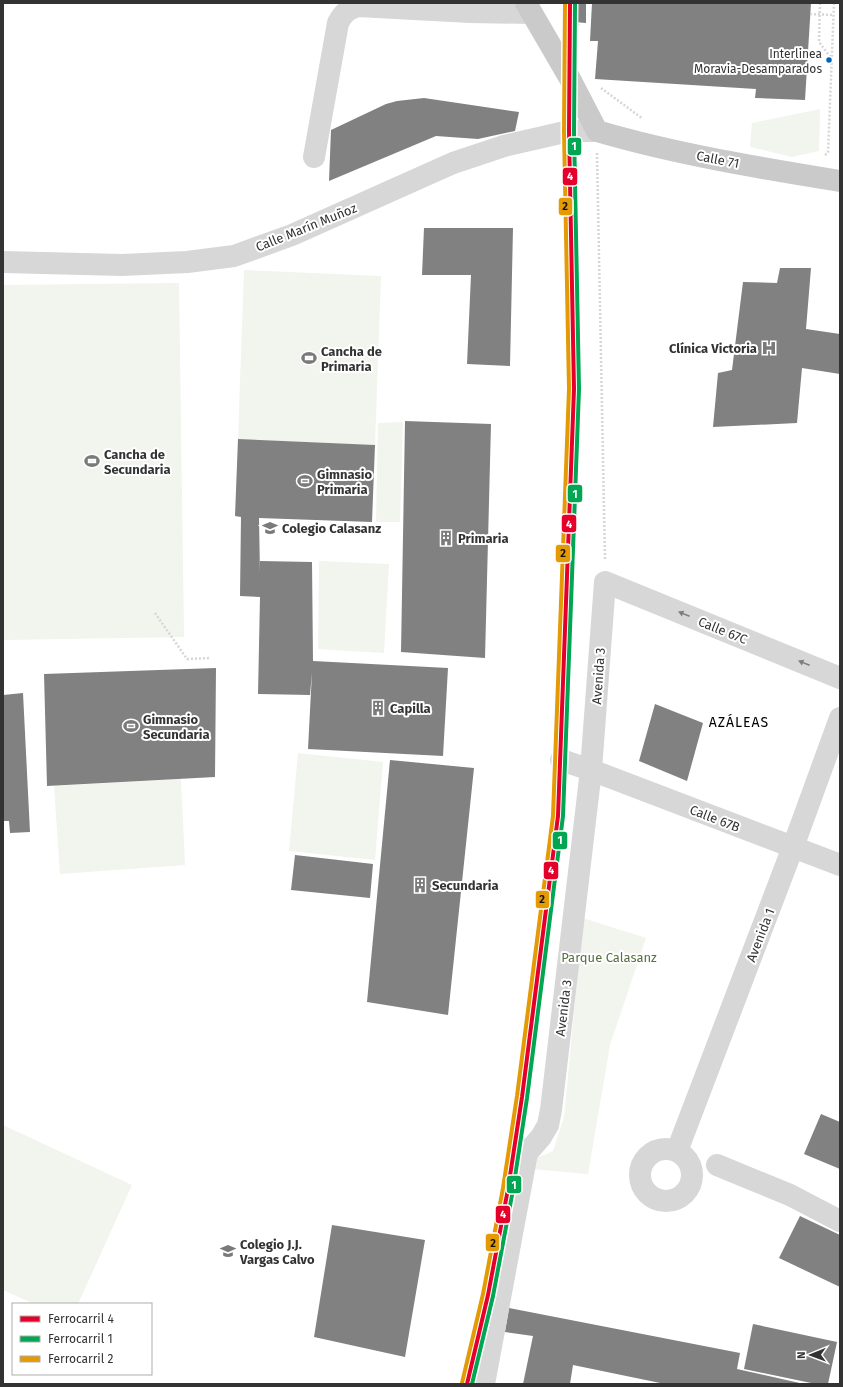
<svg xmlns="http://www.w3.org/2000/svg" width="843" height="1387" font-family="'Fira Sans',sans-serif">
  <style>
    .green { fill: #f1f5ed }
    .building { fill: #818181 }
    .lines { fill: none; stroke-linecap: round; stroke-linejoin: round }
    .path { stroke: #d6d6d6; stroke-width: 2.5; stroke-dasharray: 2 2; stroke-linecap: butt }
    .minor { stroke: #d7d7d7; stroke-width: 22 }
    .major { stroke: #cacaca; stroke-width: 22 }
    .rail-1-casing { stroke: #fff; stroke-width: 7 }
    .rail-2-casing { stroke: #fff; stroke-width: 7 }
    .rail-3-casing { stroke: #fff; stroke-width: 7 }
    .rail-1 { stroke: #e4002b; stroke-width: 4 }
    .rail-2 { stroke: #00a651; stroke-width: 4 }
    .rail-3 { stroke: #e39a05; stroke-width: 4 }
    .oneway { fill: #7d7d7d }
    .bus-dot { fill: #0065bd; stroke: #fff; stroke-width: 1.5 }
    .labels { text-anchor: middle; stroke-width: 4; stroke-linejoin: round; paint-order: stroke }
    .bus-label { font-size: 12px; fill: #333; stroke: #fff; text-anchor: end }
    .street-label { font-size: 13px; fill: #333; stroke: #fff }
    .poi-label { font-size: 13px; font-weight: bold; fill: #333; stroke: #fff; text-anchor: start }
    .park-label { font-size: 13px; fill: #56703f; stroke: #fff }
    .neighbourhood-label { font-size: 14px; letter-spacing: 1px; fill: #000; stroke: #fff }
    .line-badge { stroke: #fff; stroke-width: 1.5 }
    .badge-label { font-size: 11px; text-anchor: middle; font-weight: bold; fill: #fff }
    .pale-badge-label { font-size: 11px; text-anchor: middle; font-weight: bold; fill: #111 }
  </style>
  <rect width="100%" height="100%" fill="#fff"/>
  <path class="green" d="M820,109L819,151L792,157L750,147L752,123Z
    M244,270L381,276L375,445L238,439Z
    M179,283L184,637L3,640V285Z
    M403,422L400,522H376L378,423Z
    M319,561L389,564L384,653L318,649Z
    M298,753L383,762L375,860L289,851Z
    M181,779L185,865L60,874L54,786Z
    M583,918L646,938L610,1045L588,1174L531,1169L532,1160L553,1151L564,1117Z
    M3,1125L132,1185L78,1304H34L3,1290Z"/>
  <path class="building" d="M574,3H586V23L574,22Z
    M592,3H811L805,100L755,98L756,89L595,79L598,41H590Z
    M424,98L519,112L515,131L478,139L436,136L329,181L331,130L386,104L397,101Z
    M424,228H513L510,366L467,364L471,275H422Z
    M780,268H811L806,329L840,334V374L802,368L797,423L713,427L718,373L732,370L743,282L777,283Z
    M405,421L491,424L485,658L401,652Z
    M238,439L375,445L372,522L259,518L260,574V561L312,562L313,661L448,668L443,756L308,749L312,672L310,695L258,694L260,597L240,596L241,517L235,516Z
    M216,668L215,777L47,786L44,674Z
    M23,693L30,832L10,833L9,821H3V695Z
    M655,704L703,723L687,781L639,761Z
    M390,760L474,768L448,1015L367,1002Z
    M295,855L373,864L370,898L291,890Z
    M821,1114L840,1122V1169L804,1154Z
    M800,1216L840,1235V1287L779,1258Z
    M332,1225L425,1240L405,1357L314,1337Z
    M509,1308L740,1353L737,1369L804,1384H665L573,1365L570,1384H523L533,1336L505,1332Z
    M753,1324L837,1342L828,1384H816L744,1369Z"/>
  <g class="lines">
    <path class="path" d="M820,3L819,42L831,58
      M810,14L834,15
      M572,36L579,23
      M601,88L643,119
      M597,153L605,560
      M825,155L828,153L834,3
      M155,613L187,659L211,658"/>
    <path class="minor" d="M314,157L338,23C343,13 348,9 358,6L470,12L531,13
      M3,262L122,265L187,262L234,256L292,235L453,163L504,146L569,131H597
      M561,760L591,770L840,865
      M640 1175a26 26 0 1 1 52 0a26 26 0 1 1-52 0Z
      M677,1151L793,847L840,718
      M717,1165L790,1195L840,1221
      M484,1384L527,1153L541,1137L548,1125L551,1110L591,770L605,582L840,678"/>
    <path class="major" d="M526,3L569,77L597,131C675,154 760,168 840,181"/>
    <g class="rail-1-casing">
      <path id="rail-1" d="M467,1384L488,1295L508,1189L522,1097L558,816L574,389L569,131L570,3"/>
    </g>
    <g class="rail-2-casing">
      <path id="rail-2" d="M472,1384L493,1296L513,1190L527,1098L563,816L579,389L574,131L575,3"/>
    </g>
    <g class="rail-3-casing">
      <path id="rail-3" d="M462,1383L483,1294L503,1188L517,1096L553,816L569,389L564,131L565,3"/>
    </g>
    <use href="#rail-1" class="rail-1"/>
    <use href="#rail-2" class="rail-2"/>
    <use href="#rail-3" class="rail-3"/>
  </g>
  <defs><path id="oneway-solid" d="M-6-.8H1V-3.2L6.5 0L1 3.2V.8H-6Z"/></defs>
  <g class="oneway">
    <use href="#oneway-solid" transform="translate(684 614) rotate(-158)"/>
    <use href="#oneway-solid" transform="translate(804 663) rotate(-158)"/>
  </g>
  <defs>
    <g id="hospital-bare" transform="scale(1.2)"><path d="M-5-5h3v3.5h4V-5h3V5h-3V1.5h-4V5h-3Z" fill="#7a7a7a" stroke="#fff" stroke-width="2.5" paint-order="stroke"/></g>
    <g id="stadium-bare" transform="scale(1.2)"><path d="M0-5a6.5 5 0 1 0 0 10a6.5 5 0 1 0 0-10ZM-3.5-1.8h7v3.6h-7Z" fill="#7a7a7a" stroke="#fff" stroke-width="2.5" paint-order="stroke"/></g>
    <g id="school-bare" transform="scale(1.2)"><path d="M0-5L7-2L0 1L-7-2ZM-4 1L0 2.5L4 1V4Q0 6-4 4Z" fill="#7a7a7a" stroke="#fff" stroke-width="2.5" paint-order="stroke"/></g>
    <g id="building-bare" transform="scale(1.2)"><path d="M-4-6H4V6H1V3H-1V6H-4ZM-2.5-4.3h1.7v1.8h-1.7ZM.8-4.3h1.7v1.8H.8ZM-2.5-1h1.7V.8h-1.7ZM.8-1h1.7V.8H.8Z" fill="#7a7a7a" stroke="#fff" stroke-width="2.5" paint-order="stroke"/></g>
  </defs>
  <g fill-rule="evenodd">
    <use href="#hospital-bare" x="769" y="348"/>
    <use href="#stadium-bare" x="309" y="358"/>
    <use href="#stadium-bare" x="92" y="461"/>
    <use href="#stadium-bare" x="305" y="481"/>
    <use href="#school-bare" x="270" y="528"/>
    <use href="#building-bare" x="446" y="538"/>
    <use href="#building-bare" x="378" y="708"/>
    <use href="#stadium-bare" x="131" y="726"/>
    <use href="#building-bare" x="420" y="885"/>
    <use href="#school-bare" x="228" y="1251"/>
  </g>
  <circle class="bus-dot" cx="829" cy="60" r="3.5"/>
  <g class="labels">
    <g class="bus-label">
      <text x="822" y="58">Interlinea<tspan x="822" dy="15">Moravia-Desamparados</tspan></text>
    </g>
    <g class="street-label">
      <text transform="translate(718 159) rotate(11)" y="5">Calle 71</text>
      <text transform="translate(306 227) rotate(-22)" y="5">Calle Marín Muñoz</text>
      <text transform="translate(723 630) rotate(22)" y="5">Calle 67C</text>
      <text transform="translate(598 676) rotate(-86)" y="5">Avenida 3</text>
      <text transform="translate(715 818) rotate(21)" y="5">Calle 67B</text>
      <text transform="translate(760 935) rotate(-69)" y="5">Avenida 1</text>
      <text transform="translate(563 1008) rotate(-83)" y="5">Avenida 3</text>
    </g>
    <g class="poi-label">
      <text x="757" y="353" text-anchor="end">Clínica Victoria</text>
      <text x="321" y="356">Cancha de<tspan x="321" dy="15">Primaria</tspan></text>
      <text x="104" y="459">Cancha de<tspan x="104" dy="15">Secundaria</tspan></text>
      <text x="317" y="479">Gimnasio<tspan x="317" dy="15">Primaria</tspan></text>
      <text x="282" y="533">Colegio Calasanz</text>
      <text x="458" y="543">Primaria</text>
      <text x="390" y="713">Capilla</text>
      <text x="143" y="724">Gimnasio<tspan x="143" dy="15">Secundaria</tspan></text>
      <text x="432" y="890">Secundaria</text>
      <text x="240" y="1249">Colegio J.J.<tspan x="240" dy="15">Vargas Calvo</tspan></text>
    </g>
    <g class="park-label">
      <text x="609" y="962">Parque Calasanz</text>
    </g>
    <g class="neighbourhood-label">
      <text x="739" y="727">AZÁLEAS</text>
    </g>
  </g>
  <g class="line-badge">
    <rect x="567" y="137" width="15" height="19" rx="4" fill="#00a651"/>
    <rect x="562" y="167" width="16" height="19" rx="4" fill="#e4002b"/>
    <rect x="558" y="197" width="15" height="19" rx="4" fill="#e39a05"/>
    <rect x="567" y="484" width="16" height="19" rx="4" fill="#00a651"/>
    <rect x="561" y="514" width="16" height="19" rx="4" fill="#e4002b"/>
    <rect x="555" y="544" width="16" height="19" rx="4" fill="#e39a05"/>
    <rect x="552" y="831" width="16" height="19" rx="4" fill="#00a651"/>
    <rect x="543" y="861" width="16" height="19" rx="4" fill="#e4002b"/>
    <rect x="535" y="890" width="15" height="19" rx="4" fill="#e39a05"/>
    <rect x="506" y="1175" width="16" height="19" rx="4" fill="#00a651"/>
    <rect x="495" y="1205" width="16" height="19" rx="4" fill="#e4002b"/>
    <rect x="485" y="1233" width="15" height="19" rx="4" fill="#e39a05"/>
  </g>
  <g class="badge-label">
    <text x="574" y="150">1</text>
    <text x="570" y="180">4</text>
    <text x="575" y="498">1</text>
    <text x="569" y="528">4</text>
    <text x="560" y="844">1</text>
    <text x="551" y="874">4</text>
    <text x="514" y="1189">1</text>
    <text x="503" y="1218">4</text>
  </g>
  <g class="pale-badge-label">
    <text x="565" y="210">2</text>
    <text x="563" y="557">2</text>
    <text x="542" y="903">2</text>
    <text x="493" y="1247">2</text>
  </g>
  <rect width="843" height="1387" fill="none" stroke="#333333" stroke-width="8"/>
  <rect x="12" y="1303" width="140" height="72" fill="#ffffff" stroke="#adadad"/>
  <rect x="20" y="1316" width="20" height="6" fill="#e4002b" stroke="#adadad"/>
  <text x="48" y="1323" font-size="12" fill="#333333">Ferrocarril 4</text>
  <rect x="20" y="1336" width="20" height="6" fill="#00a651" stroke="#adadad"/>
  <text x="48" y="1343" font-size="12" fill="#333333">Ferrocarril 1</text>
  <rect x="20" y="1356" width="20" height="6" fill="#e39a05" stroke="#adadad"/>
  <text x="48" y="1363" font-size="12" fill="#333333">Ferrocarril 2</text>
  <g transform="translate(811 1355) rotate(269)" stroke="#ffffff" stroke-width="3" paint-order="stroke">
  <path d="M0-3L7 15L0 10L-7 15Z" fill="#333333"/>
  <text y="-6" font-size="11" font-weight="bold" text-anchor="middle" fill="#333333">N</text>
  </g>
</svg>
